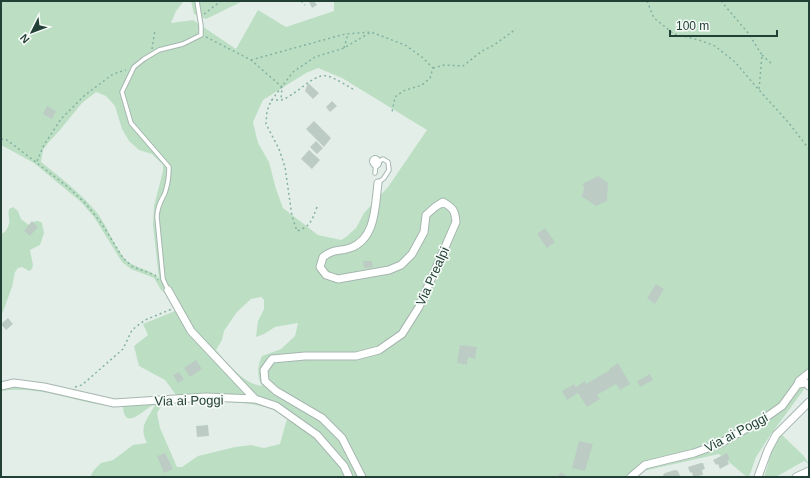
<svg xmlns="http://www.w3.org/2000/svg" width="810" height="478" font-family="Arial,sans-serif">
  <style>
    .green { fill: #bcdfc4; fill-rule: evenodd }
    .building { fill: #bcccc4 }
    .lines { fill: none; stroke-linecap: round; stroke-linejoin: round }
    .lane-casing { stroke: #a6b6b0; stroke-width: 5.5 }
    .street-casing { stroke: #a6b6b0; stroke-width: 9 }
    .secondary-casing { stroke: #a2bab0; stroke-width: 12 }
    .path { stroke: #83b2a1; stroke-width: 1.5; stroke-dasharray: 2 3; stroke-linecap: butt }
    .lane { stroke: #fff; stroke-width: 3.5 }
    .street { stroke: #fff; stroke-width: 7 }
    .secondary { stroke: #fff; stroke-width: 10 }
    .labels { text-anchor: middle; stroke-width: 3.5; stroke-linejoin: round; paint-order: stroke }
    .street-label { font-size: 13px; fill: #224036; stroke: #f5faf7 }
  </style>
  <rect width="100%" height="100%" fill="#e4eee9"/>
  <path class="green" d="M1,1H184L176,11L171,23L193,20L236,49L258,10L286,27L334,11V1H809V390L805,388L769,437L756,457L749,477H747L719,454L643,471L637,477H90L94,470L101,463L113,460L133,445L147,443C138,426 148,419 155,405C147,405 125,434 123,407C82,406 42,384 1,391V384L117,400L174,397L176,395L165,380L139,366L134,346L148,335L143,324L175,311L166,294L161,290L154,278L131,269L122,262L94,217L81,202L34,163L1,145ZM318,68L342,78L427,130L388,187L364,213L356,228L346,237L341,240L318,235L283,208L276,189L269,162L258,143L253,122L263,100L306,73ZM96,92L106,96L115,106L122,129L129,141L139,150L152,154L163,165V171L154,206L153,225L159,279C151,268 134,269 125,259C114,246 108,228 98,214C82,194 61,178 41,162L43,150L48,143L60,130L82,103ZM261,297L264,300V309L258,321L256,337L264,334L275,327L298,323L295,336L281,349L262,356C257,366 257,377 262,386C245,385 226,362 216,350L222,340L224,331L237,312L251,299ZM208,401C235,403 265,401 288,418L286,422L280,444L264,448L251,445L235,447L198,456L182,467H177L160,428L157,413L162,405Z
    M191,1H243L206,19L194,14Z
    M13,207L18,211L21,219L29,225C34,222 36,219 42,223L44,233L40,245L30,250L33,265L32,269L29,271L22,267L18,268L15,272L12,287L1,317V234L5,232C13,220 7,220 9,209Z
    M781,434L803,455L809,464L804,461L776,477H764C770,462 770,446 781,434Z"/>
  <path class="building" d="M310,1H314L317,5L312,8L309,2Z
    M308,83L319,93L313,99L305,91Z
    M332,101L337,106L330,112L326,107Z
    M47,106L56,111L52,119L43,114Z
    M314,121L331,138L324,147L306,129Z
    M316,141L323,148L317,154L310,147Z
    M309,150L320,160L312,169L301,159Z
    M598,176L608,183L607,201L596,206L581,196L583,193L584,187L582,184Z
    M32,221L38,227L30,236L24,231Z
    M545,228L555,242L547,248L537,234Z
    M363,261H372L373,267L364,268Z
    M656,284L664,289L655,304L647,298Z
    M8,318L13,324L6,330L1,324Z
    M460,345L477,347L475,359L468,357L467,365L457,363Z
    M196,360L202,369L190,377L184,368Z
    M618,363L630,384L620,390L616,384L597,395L600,399L587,407L578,393L567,400L562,391L574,384L576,387L585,381L586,384L610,370L609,369Z
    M179,372L184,379L178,383L173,375Z
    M650,374L653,380L640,387L637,381Z
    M208,425L209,436L197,437L196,426Z
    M579,441L593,444L585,471L572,468Z
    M165,453L173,469L164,473L157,456Z
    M727,453L730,459L727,460L729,464L720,469L718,464L716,465L713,460Z
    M701,463H703L705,469L702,470L703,475L693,477L692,472L690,473L688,467Z
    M675,470L678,471L680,476L664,477L663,475L665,473Z
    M561,472L568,477H557Z"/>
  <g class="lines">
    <g class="lane-casing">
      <path id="lane" d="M375,173L376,163L383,159L388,162L389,170L384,178L378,183
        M168,290L163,279L157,217C157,207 161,201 165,193C168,184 169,176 169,167L131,123L122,92L134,67L144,59L159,50L183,44L201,35V26L197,1"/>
    </g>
    <g class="street-casing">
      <path id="street" d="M168,290L191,331L255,399
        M798,384L806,383L809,386
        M1,386L14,383L44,387L114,403L206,397L255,399L276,406L317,435L344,466L349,477
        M362,477L342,438L322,418L276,391L265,381L264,370L272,359L305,356H356L379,350L402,334L419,307L456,222C455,210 453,208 443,202L435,207L426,215L424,232L412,254L401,265L389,270L338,279L326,275L320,267L323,257C335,248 338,252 350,248C376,239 375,206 378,183
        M631,477L645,465L694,453L719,444L765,418L782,406L798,384L799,381L809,373
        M758,477L768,450L776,435L809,402
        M796,477L809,471"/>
    </g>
    <g class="secondary-casing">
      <path id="secondary" d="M375,161L376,163"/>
    </g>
    <path class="path" d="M301,1L305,5
      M647,1L654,18L674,34L699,40L715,46L735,62L759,90L788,122L809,149
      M721,1L748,33L762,55L759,90
      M204,14L221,1
      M206,37L251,60L282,87L281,100
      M344,48L348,34
      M152,49L155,30
      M762,55L773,65
      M251,60L345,34L371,32L405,45L422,57L433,68L430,78L422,85L403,91L395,97L392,112
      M433,68L445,65L463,66L482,51L494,45L516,29
      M271,100C274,100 278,100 281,100C296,96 313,73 327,76C336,78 345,85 353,89
      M1,139L7,140L68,187L86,204L102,224L123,258L133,267L155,275L158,280
      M37,161L44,145L61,119L85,95L113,74L126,70
      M317,207C312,220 311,226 297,231L292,216L285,167L279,149L266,124L267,111L271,101L293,72L315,57L344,48L371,32
      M75,387L82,385L123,349L132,330L145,320L172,309"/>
    <use href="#lane" class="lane"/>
    <use href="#street" class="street"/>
    <use href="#secondary" class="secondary"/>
  </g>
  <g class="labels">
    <g class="street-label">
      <text transform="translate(432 276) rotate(-66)" y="5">Via Prealpi</text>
      <text transform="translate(189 400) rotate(-1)" y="5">Via ai Poggi</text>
      <text transform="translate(736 432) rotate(-28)" y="5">Via ai Poggi</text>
    </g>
  </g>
  <rect width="810" height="478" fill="none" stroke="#224036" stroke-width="4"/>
  <g transform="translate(32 32) rotate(228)" stroke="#f5faf7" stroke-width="3" paint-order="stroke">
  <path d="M0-3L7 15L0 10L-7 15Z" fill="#224036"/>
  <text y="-6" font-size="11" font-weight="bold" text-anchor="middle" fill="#224036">N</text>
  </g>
  <path d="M670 30v6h107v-6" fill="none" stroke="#224036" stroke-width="2"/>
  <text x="676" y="30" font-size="12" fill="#224036" stroke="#f5faf7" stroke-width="3" paint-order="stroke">100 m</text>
</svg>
